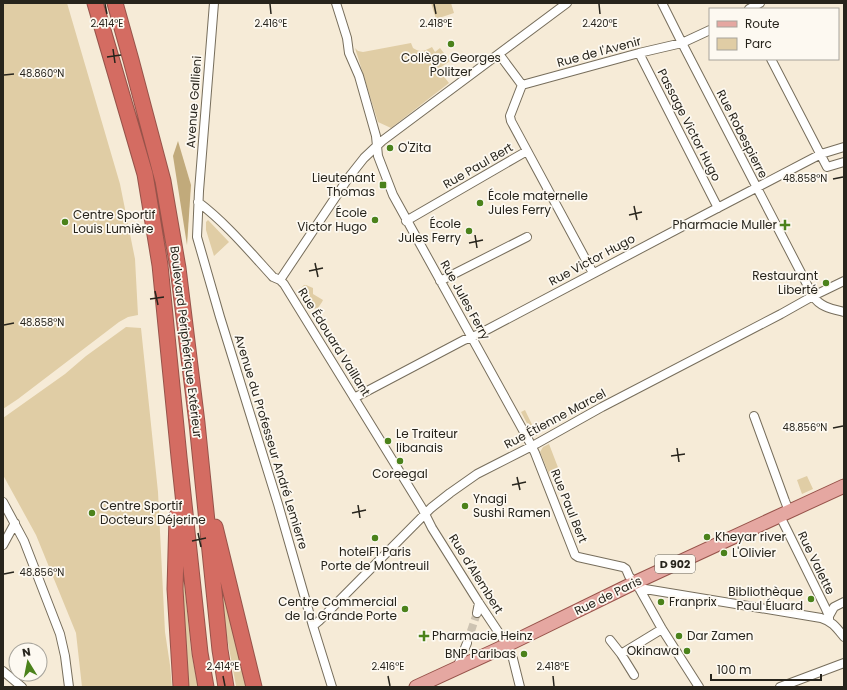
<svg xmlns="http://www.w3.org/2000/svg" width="847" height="690" font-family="Poppins,sans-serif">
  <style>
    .green { fill: #e0cda5 }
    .forest { fill: #c1aa7b }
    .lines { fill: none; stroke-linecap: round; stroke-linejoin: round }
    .street-tunnel { stroke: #cdc3b2; stroke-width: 8; stroke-dasharray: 8 4; stroke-linecap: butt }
    .street-casing { stroke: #776e5c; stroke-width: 10 }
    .primary-casing { stroke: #97534a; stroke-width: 15 }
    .highway-casing { stroke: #97534a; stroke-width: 17 }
    .street { stroke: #fff; stroke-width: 8 }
    .primary { stroke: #e5a7a1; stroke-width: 13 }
    .highway { stroke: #d46c62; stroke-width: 15 }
    .ticks { fill: none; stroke: #27241c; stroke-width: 1.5 }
    .poi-dot { fill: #4b821b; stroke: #fdf9f1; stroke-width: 1.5 }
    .labels { text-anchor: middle; stroke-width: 3.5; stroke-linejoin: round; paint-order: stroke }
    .shield { fill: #fdf9f1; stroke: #67645c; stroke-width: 1 }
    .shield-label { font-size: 11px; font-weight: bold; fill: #27241c }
    .street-label { font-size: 12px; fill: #27241c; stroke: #fdf9f1 }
    .poi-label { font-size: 12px; fill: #27241c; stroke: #fdf9f1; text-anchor: start }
    .ticks-label { font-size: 10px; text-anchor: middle; fill: #27241c; stroke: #fdf9f1; stroke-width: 3.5; stroke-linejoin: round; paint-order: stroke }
  </style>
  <rect width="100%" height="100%" fill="#f6ebd7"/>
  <path class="green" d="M3,3H67L120,184L135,259L138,315L128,317L119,322L18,399L3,409Z
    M431,3H451L454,13L436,19Z
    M411,43L413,48C420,53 425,51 432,47L435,52L440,48L450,61L438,69L449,83L391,128L378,122L355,48L358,51L363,52Z
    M208,220L229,242L214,256L206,230V222Z
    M304,285H306L313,288V294L323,300L322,302L318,308L313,309C308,304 301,294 301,288Z
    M126,327L141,328L158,492L165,632L170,665L172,687H82L76,633L36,535L3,475V418L65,374L86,356Z
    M525,410L537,435L536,436L532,433L521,412Z
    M549,444L559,470L549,474L540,452L543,447Z
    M807,476L813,489L802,494L797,480Z
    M183,571L191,651L198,687H188L180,588Z
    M220,583H223L247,687L236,686L224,621Z"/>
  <path class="forest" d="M178,141L191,185L187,245L173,156Z"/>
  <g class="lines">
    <path class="street-tunnel" d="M467,643L477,613"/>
    <g class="street-casing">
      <path id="street" d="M214,3L199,191L197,237L220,317L278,504L313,626L332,687
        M336,3L347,38L349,53L359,76L376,136L378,156L393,195L529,441L535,453L575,555L578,557L623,567L626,569L629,576L639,588L662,629L699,687
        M662,3L682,43L813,296C820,307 832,309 844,312
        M749,9L760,3
        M639,53L718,208
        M499,54L522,85L510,116L511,121L593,273
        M771,59L827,167L844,162
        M522,85L639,53L682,43L710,30
        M198,202C226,223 250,252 273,277L280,280L284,284L422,508L432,528L479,603L507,645L513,659L520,687
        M406,221L527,151
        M280,280L349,177L364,158L382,141L567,3
        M440,281L527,237
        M354,398L464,340L477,335L706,214L821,154L844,147
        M754,416L785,501L789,511
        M3,502L24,541L60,634L65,656L69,687
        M780,516L825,607L829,616V621
        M3,545L15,523
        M639,588L821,618C833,622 836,627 844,637
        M477,613L479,603
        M829,616L834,607L844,602
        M313,626L319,621L431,508L450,493L477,474L536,444L602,407L781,314L813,296L844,281
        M610,640L621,654L634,675
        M621,654L662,629
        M457,668L467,643
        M3,671L22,687
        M780,687L844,663"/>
    </g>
    <g class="primary-casing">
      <path id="primary" d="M416,687L507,645L634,583L844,486"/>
    </g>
    <g class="highway-casing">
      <path id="highway" d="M95,3L145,174L160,265L179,457L200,653L206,687
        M115,3L131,60L163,181L178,268L197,423L220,650L226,687
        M177,516L175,589L181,687
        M215,527L254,687"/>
    </g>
    <use href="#street" class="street"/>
    <use href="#primary" class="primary"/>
    <use href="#highway" class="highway"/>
  </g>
  <path class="ticks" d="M105,4L107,14M270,4L271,14M434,4L436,14M599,4L600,14M113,49L115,63M107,57L121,55M4,75L14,74M833,179L843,177M634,206L637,220M629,215L642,212M475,235L477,248M469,243L483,240M315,263L318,277M309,271L323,268M155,291L158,305M150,299L164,297M4,325L14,323M833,428L843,426M677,448L679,462M671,456L685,454M517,477L520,490M512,485L526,482M358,505L360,518M352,513L366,510M198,533L201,547M192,541L206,538M4,574L14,572M223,676L225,686M388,676L390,686M553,676L554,686"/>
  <g class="poi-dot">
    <circle cx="451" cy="44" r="4"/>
    <circle cx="390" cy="148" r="4"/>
    <rect x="379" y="181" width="8" height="8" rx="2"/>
    <circle cx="480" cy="203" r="4"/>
    <circle cx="375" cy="220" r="4"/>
    <circle cx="65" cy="222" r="4"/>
    <path d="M783 219h4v4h4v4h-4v4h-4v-4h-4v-4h4z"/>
    <circle cx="469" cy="231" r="4"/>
    <circle cx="826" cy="283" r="4"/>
    <circle cx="388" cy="441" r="4"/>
    <circle cx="400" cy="461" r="4"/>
    <circle cx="465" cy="506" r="4"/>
    <circle cx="92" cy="513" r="4"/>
    <circle cx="707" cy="537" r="4"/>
    <circle cx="375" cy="538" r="4"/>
    <circle cx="724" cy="553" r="4"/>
    <circle cx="811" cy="599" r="4"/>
    <circle cx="661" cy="602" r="4"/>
    <circle cx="405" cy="609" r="4"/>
    <path d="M422 630h4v4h4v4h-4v4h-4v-4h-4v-4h4z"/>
    <circle cx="679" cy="636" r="4"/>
    <circle cx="687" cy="651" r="4"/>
    <circle cx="524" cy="654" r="4"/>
  </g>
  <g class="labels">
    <rect class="shield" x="655" y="555" width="40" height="18" rx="3"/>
    <g class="shield-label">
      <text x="675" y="568">D 902</text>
    </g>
    <g class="street-label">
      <text transform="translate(599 52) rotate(-15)" y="4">Rue de l'Avenir</text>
      <text transform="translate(194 102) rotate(-86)" y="4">Avenue Gallieni</text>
      <text transform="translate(689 125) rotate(63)" y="4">Passage Victor Hugo</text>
      <text transform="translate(742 134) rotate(63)" y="4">Rue Robespierre</text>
      <text transform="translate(478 166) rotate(-30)" y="4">Rue Paul Bert</text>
      <text transform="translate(592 260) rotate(-28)" y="4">Rue Victor Hugo</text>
      <text transform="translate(465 300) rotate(61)" y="4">Rue Jules Ferry</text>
      <text transform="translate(186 342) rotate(83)" y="4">Boulevard Périphérique Extérieur</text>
      <text transform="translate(334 342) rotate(58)" y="4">Rue Édouard Vaillant</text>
      <text transform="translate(555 419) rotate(-28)" y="4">Rue Étienne Marcel</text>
      <text transform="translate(271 442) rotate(73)" y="4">Avenue du Professeur André Lemierre</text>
      <text transform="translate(569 506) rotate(68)" y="4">Rue Paul Bert</text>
      <text transform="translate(816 563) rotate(64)" y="4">Rue Valette</text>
      <text transform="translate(476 574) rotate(58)" y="4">Rue d'Alembert</text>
      <text transform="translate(608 596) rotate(-26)" y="4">Rue de Paris</text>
    </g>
    <g class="poi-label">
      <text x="451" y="62" text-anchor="middle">Collège Georges<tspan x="451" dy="14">Politzer</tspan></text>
      <text x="398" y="152">O'Zita</text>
      <text x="375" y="182" text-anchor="end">Lieutenant<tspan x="375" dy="14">Thomas</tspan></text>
      <text x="488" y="200">École maternelle<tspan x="488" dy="14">Jules Ferry</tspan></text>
      <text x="367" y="217" text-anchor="end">École<tspan x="367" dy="14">Victor Hugo</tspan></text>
      <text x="73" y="219">Centre Sportif<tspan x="73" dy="14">Louis Lumière</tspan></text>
      <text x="461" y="228" text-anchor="end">École<tspan x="461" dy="14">Jules Ferry</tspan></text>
      <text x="777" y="229" text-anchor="end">Pharmacie Muller</text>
      <text x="818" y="280" text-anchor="end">Restaurant<tspan x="818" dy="14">Liberté</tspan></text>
      <text x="396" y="438">Le Traiteur<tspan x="396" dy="14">libanais</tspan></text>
      <text x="400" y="478" text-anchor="middle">Coreegal</text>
      <text x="473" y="503">Ynagi<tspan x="473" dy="14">Sushi Ramen</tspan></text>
      <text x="100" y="510">Centre Sportif<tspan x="100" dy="14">Docteurs Déjerine</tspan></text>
      <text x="715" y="541">Kheyar river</text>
      <text x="375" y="556" text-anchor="middle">hotelF1 Paris<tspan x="375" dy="14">Porte de Montreuil</tspan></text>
      <text x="732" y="557">L'Olivier</text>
      <text x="803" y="596" text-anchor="end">Bibliothèque<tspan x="803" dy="14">Paul Éluard</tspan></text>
      <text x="397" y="606" text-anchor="end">Centre Commercial<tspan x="397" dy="14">de la Grande Porte</tspan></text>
      <text x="669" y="606">Franprix</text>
      <text x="432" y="640">Pharmacie Heinz</text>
      <text x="687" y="640">Dar Zamen</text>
      <text x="679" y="655" text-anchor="end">Okinawa</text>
      <text x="516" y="658" text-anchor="end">BNP Paribas</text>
    </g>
  </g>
  <g class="ticks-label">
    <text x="107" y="27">2.414°E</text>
    <text x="271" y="27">2.416°E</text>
    <text x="436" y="27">2.418°E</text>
    <text x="600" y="27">2.420°E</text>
    <text x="42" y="77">48.860°N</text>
    <text x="805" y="182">48.858°N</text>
    <text x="42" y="326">48.858°N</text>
    <text x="805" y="431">48.856°N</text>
    <text x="42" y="576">48.856°N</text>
    <text x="223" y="670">2.414°E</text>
    <text x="388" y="670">2.416°E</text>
    <text x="553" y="670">2.418°E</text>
  </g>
  <rect width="847" height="690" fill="none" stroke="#27241c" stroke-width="8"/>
  <rect x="709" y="8" width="130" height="52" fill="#fdf9f1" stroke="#a7a49c"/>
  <rect x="717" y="21" width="20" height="6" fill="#e5a7a1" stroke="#a7a49c"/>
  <text x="745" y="28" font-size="12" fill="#27241c">Route</text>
  <rect x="717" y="38" width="20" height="12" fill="#e0cda5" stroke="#a7a49c"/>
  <text x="745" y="48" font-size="12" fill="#27241c">Parc</text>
  <g transform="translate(28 662) rotate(350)"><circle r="19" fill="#fdf9f1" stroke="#a7a49c"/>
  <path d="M0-3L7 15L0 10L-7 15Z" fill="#4b821b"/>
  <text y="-6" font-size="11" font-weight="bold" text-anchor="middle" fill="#27241c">N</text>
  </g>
  <path d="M711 674v6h110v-6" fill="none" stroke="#27241c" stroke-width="2"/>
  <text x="717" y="674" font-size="12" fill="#27241c" stroke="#fdf9f1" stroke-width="3" paint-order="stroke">100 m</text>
</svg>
